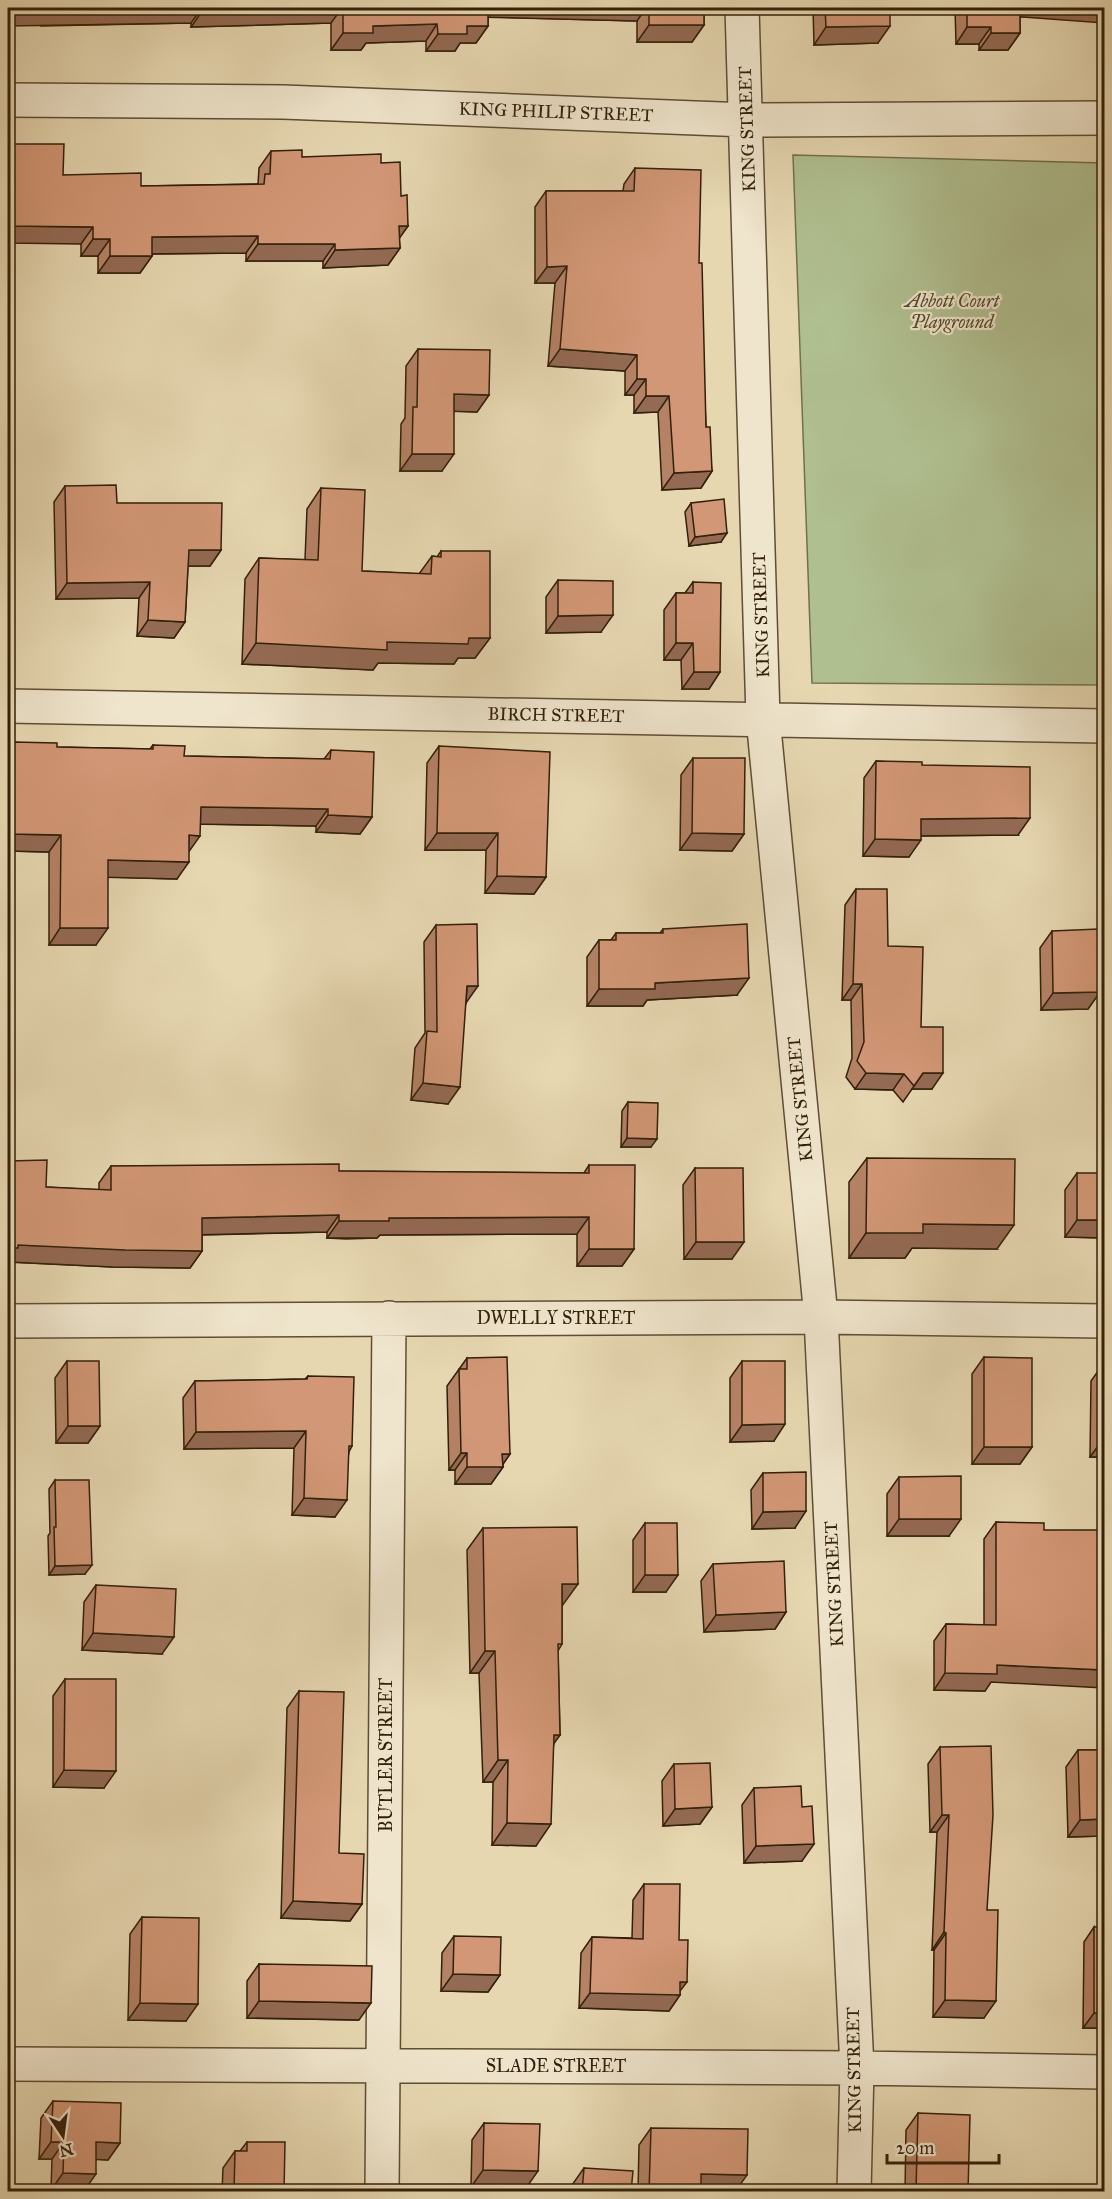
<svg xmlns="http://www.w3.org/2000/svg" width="1112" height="2199" font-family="'IM FELL Great Primer',serif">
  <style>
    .green { fill: #b0bf90; stroke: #71704c; stroke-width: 1.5 }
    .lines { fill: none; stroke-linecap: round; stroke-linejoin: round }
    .minor-casing { stroke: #5f4e33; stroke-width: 36 }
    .minor { stroke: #efe5cc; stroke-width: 33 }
    .wall { fill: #b58265; stroke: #322009; stroke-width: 1.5 }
    .shaded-wall { fill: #936a53; stroke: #322009; stroke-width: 1.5 }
    .building { fill: #d29776; stroke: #322009; stroke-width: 1.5 }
    .labels { text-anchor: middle; stroke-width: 4.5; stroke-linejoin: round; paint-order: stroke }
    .street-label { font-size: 18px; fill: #322009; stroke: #efe5cc }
    .park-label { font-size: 18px; font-style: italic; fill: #52482b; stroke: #efe5cc }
  </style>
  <rect width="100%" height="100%" fill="#e6d7b1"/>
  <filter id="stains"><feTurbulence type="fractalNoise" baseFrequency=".00333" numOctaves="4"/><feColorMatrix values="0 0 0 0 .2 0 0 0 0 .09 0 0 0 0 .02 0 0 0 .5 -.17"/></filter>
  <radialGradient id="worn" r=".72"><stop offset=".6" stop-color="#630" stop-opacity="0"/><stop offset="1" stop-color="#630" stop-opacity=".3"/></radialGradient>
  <path class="green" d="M793,155L1104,163V685L812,683Z"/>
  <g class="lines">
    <g class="minor-casing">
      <path id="minor" d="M742,8L763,718L821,1317L857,2068L854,2192
        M8,100L283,102L747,120L1104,118
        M8,706L1104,726
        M8,1321L821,1317L1104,1321
        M8,2064L857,2068L1104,2072
        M382,2192L389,1318"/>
    </g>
    <use href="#minor" class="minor"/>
  </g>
  <path class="wall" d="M8,8H704V25L692,42H637V21L488,17V26L476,43H460L455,51H426V41L366,43L361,50H331V23L191,27V23L41,26Z
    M813,8H890L878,43L814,45Z
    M955,8H1104L1020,17V33L1008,50H979V44H956Z
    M14,144L63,175L141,186L258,184L259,168L271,151L302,157L381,163L401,196L408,226L399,238L400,248L388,265L323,268V261H246V253L152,254V256L140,273H98V256H81V244L9,151Z
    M635,168L699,263L706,427L712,471L701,488L662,490L658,412L634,413V395H625V371L548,366L555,283H535V207L546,191H623L624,184Z
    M418,349L489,395L477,412L454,411L442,471H400L401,424L405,418L406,366Z
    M65,486L117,503L221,550L210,566H188L185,622L174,638L137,636L139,598L56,599L54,502Z
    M321,488L362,571L419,574L432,556L437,557L441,551L490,638L475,658H458L454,664L378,663L373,670L242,664L245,579L259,558L305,560L307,509Z
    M691,503L721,542L689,546L685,512Z
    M558,580L601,632L546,633V597Z
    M693,582L720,672L709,689H682L681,660H664V610L676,593H685Z
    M13,742L57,747L150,749L153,745L184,756L324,759L331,750L372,817L360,834L316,832V826L200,824L177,879L108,877L96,945H49V852L8,851V749Z
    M439,746L546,877L534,894L485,893L486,850H425L427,763Z
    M693,758L744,834L732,851L680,850L681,775Z
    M876,761L922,765L1018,835L921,836L909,857L863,856L864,778Z
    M856,889L888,946L921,1027L932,1089H912L903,1102L893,1090L855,1089L846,1077L852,1058L851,1000H842L845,905Z
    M436,925L466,1002L448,1104L411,1100L415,1048L425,1033L424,942Z
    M663,929L737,995L647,1000L643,1006H587V957L599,940H611L616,933H660Z
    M1052,931L1100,992L1088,1009L1041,1010L1040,948Z
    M628,1102L651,1147H621L622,1111Z
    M867,1158L997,1249L912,1248L905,1258H849V1182Z
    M589,1165L634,1249L622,1266H577V1234L380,1235L377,1238L346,1239L327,1238V1232L202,1235V1251L190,1268L113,1267L9,1262L46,1187L99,1190V1183L111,1166L339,1171L584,1173Z
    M695,1168L732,1259H684L683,1185Z
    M1077,1173L1104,1238L1065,1237V1190Z
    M984,1357L1032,1447L1020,1464H972V1374Z
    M467,1358L510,1454L503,1464V1467L491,1484H455V1470H449L447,1386Z
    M67,1361L100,1426L88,1443H56L55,1378Z
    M742,1361L774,1441L730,1442V1378Z
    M1101,1367H1104V1457H1090L1091,1381Z
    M308,1376L352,1446L349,1452L335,1517L292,1515L294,1448L184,1449L183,1398L195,1381L305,1379Z
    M763,1473L795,1528L752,1529L751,1490Z
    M899,1477L949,1536H887V1494Z
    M55,1480L85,1574L49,1575L48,1536L50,1533L49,1489Z
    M996,1522L1044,1530L991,1682L985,1691L934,1690V1641L946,1624L984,1625V1539Z
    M645,1523L666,1592H633V1540Z
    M483,1528L562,1606V1644L558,1651L560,1735L554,1743L536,1846L492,1845L493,1782H483L479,1673H470L467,1550Z
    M713,1564L786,1612L775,1629L704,1632L701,1581Z
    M96,1585L162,1654L82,1650L84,1602Z
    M65,1679L104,1788L53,1787V1696Z
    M299,1691L339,1853L362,1904L350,1921L281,1918L287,1708Z
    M940,1747L987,1910L984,2018L933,2017L934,1950H932L937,1832H930L928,1764Z
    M1078,1750H1104V1836L1068,1837L1066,1767Z
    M674,1764L712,1807L700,1824L663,1826L662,1781Z
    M754,1788L802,1807V1861L744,1863L742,1805Z
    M644,1884L679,1940L680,1995L669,2011L579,2008L581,1953L592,1937L632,1938L633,1900Z
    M142,1917L186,2021L128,2020L130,1934Z
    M1094,1927L1104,2028H1083L1084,1942Z
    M454,1936L500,1975L488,1992L441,1991L442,1953Z
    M259,1964L359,2020L247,2018V1981Z
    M53,2101L120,2143L108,2160L96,2159L84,2191L51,2190L52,2159H39L41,2118Z
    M918,2113L968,2192H905L906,2130Z
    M484,2123L526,2188L471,2187L472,2140Z
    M651,2128L701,2191V2192H638L639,2145Z
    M247,2142L284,2192H222L223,2168L235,2151H240Z
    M584,2168L631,2192H571L572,2185Z"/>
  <path class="shaded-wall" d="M119,8H202L191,23L8,26V9Z
    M292,8H342L331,23L191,27L203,10Z
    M482,8H646L637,21L476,17Z
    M1014,8H1104V23L1008,16Z
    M437,24L426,41L366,43L361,50H331L343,33L373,26Z
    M649,25H704L692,42H637Z
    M467,26H488L476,43H460L455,51H426L438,34Z
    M890,26L878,43L814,45L826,27Z
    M967,27H991L979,44H956Z
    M991,33H1020L1008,50H979Z
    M8,226L93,227L81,244L8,243Z
    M399,226H408L396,243Z
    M258,236L246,253L140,254L152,237Z
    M93,239H110L98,256H81Z
    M258,244H335L323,261H246Z
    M400,248L388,265L323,268L335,250Z
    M110,256H152L140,273H98Z
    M567,266L555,283H535L547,267Z
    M560,349L637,355L625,371L548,366Z
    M637,379H646L634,395H625Z
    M454,394L489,395L477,412L442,411Z
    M646,396H669L658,412L634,413Z
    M412,454H454L442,471H400Z
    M712,471L701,488L662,490L674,473Z
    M727,533L721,542L689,546L695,537Z
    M189,550H221L210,566H177Z
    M150,582L139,598L56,599L67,583Z
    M613,615L601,632L546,633L558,616Z
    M148,620L185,622L174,638L137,636Z
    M469,638H490L475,658H458L454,664L378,663L373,670L242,664L256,643L387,642Z
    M676,643H693L681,660H664Z
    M694,672H720L709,689H682Z
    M201,807L328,809L316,826L189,824Z
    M328,815L372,817L360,834L316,832Z
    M1030,818L1018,835L909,836L921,819Z
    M437,833H498L486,850H425Z
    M692,833L744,834L732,851L680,850Z
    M8,834L61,835L49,852L8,851Z
    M189,835L200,836L188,853Z
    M875,839L921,840L909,857L863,856Z
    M108,860L189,862L177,879L96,877Z
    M497,876L546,877L534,894L485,893Z
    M60,928H108L96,945H49Z
    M749,978L737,995L647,1000L643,1006H587L599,989L655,983Z
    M853,984H862L851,1000H842Z
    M467,986H478L466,1003Z
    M1100,992L1088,1009L1041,1010L1053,993Z
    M866,1073L904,1074L893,1090L855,1089Z
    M923,1073H943L932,1089H912Z
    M423,1083L460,1087L448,1104L411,1100Z
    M627,1138L657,1139L651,1147H621Z
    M339,1215L327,1232L190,1235L202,1218Z
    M589,1217L577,1234L380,1235L377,1238H327L339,1221L389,1218Z
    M1077,1220H1104V1238L1065,1237Z
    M923,1224L1014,1225L997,1249L912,1248L905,1258H849L866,1233Z
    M696,1242H744L732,1259H684Z
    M18,1245L202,1251L190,1268L113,1267L9,1262L8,1263V1248Z
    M589,1249H634L622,1266H577Z
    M785,1424L774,1441L730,1442L742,1425Z
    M68,1426H100L88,1443H56Z
    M306,1431L294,1448L184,1449L196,1432Z
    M1101,1442H1104V1457H1090Z
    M984,1447H1032L1020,1464H972Z
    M461,1453H467L455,1470H449Z
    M502,1454H510L501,1467H503L491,1484H455L467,1467Z
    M304,1498L347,1500L335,1517L292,1515Z
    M806,1511L795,1528L752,1529L763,1512Z
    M899,1519H961L949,1536H887Z
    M92,1565L85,1574L49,1575L55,1566Z
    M645,1575H678L666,1592H633Z
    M562,1584H578L562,1606Z
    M786,1612L775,1629L704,1632L716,1615Z
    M93,1633L174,1637L162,1654L82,1650Z
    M485,1651H495L479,1673H470Z
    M997,1665L1104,1670V1688L991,1682L985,1691L934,1690L945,1673Z
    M554,1735H560L544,1757Z
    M498,1760H508L493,1782H483Z
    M64,1770L116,1771L104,1788L53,1787Z
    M712,1807L700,1824L663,1826L675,1809Z
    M942,1815H949L937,1832H930Z
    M1104,1819V1836L1068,1837L1080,1820Z
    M507,1823L551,1824L536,1846L492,1845Z
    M814,1844L802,1861L744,1863L756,1846Z
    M293,1901L362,1904L350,1921L281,1918Z
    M944,1932L946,1933L934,1950H932Z
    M453,1974L500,1975L488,1992L441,1991Z
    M680,1982H687L677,1995H680L669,2011L579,2008L590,1993Z
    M945,2000L996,2001L984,2018L933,2017Z
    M259,2001L371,2003L359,2020L247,2018Z
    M140,2003L198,2004L186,2021L128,2020Z
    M1094,2013H1104V2028H1083Z
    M51,2142H64L52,2159H39Z
    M96,2142L120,2143L108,2160L85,2159Z
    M483,2170L538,2171L526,2188L471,2187Z
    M63,2173L96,2174L84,2191L51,2190Z
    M701,2174L747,2175L735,2192L689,2191Z
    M916,2190H933L932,2192H915Z"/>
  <path class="building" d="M8,8H119L53,9H8Z
    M203,8H292L203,10Z
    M343,8H488V26H467V34H438L437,24L373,26V33H343Z
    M649,8H704V25H649Z
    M825,8H890V26L826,27Z
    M967,8H1020V33H991V27H967Z
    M14,144H64L63,175L141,173V186L264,184L265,174H270L271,151L302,150V157L381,154V163L400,162L401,196L407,195L408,226H399L400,248L335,250V244H258V236L152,237V256H110V239H93V227L8,226V151H14Z
    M635,168L701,170L699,263H702L706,427H710L712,471L674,473L669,396H646V379H637V355L560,349L567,266L547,267L546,191H634Z
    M418,349L490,350L489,395L454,394V454H412L413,407H417Z
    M116,485L117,503H222L221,550H189L185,622L148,620L150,582L67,583L65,486Z
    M321,488L365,490L362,571L431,574L432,556L441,557V551H490V638H469L468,644L387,642V650L256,643L259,558L318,560Z
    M724,499L727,533L695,537L691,503Z
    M558,580L613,581V615L558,616Z
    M693,582L721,583L720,672H694L693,643H676V593H693Z
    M13,742L57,743V747L153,749V745L185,746L184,756L330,759L331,750L374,752L372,817L328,815V809L201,807L200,836L189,835V862L108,860V928H60L61,835L8,834V798H11Z
    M439,746L550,752L546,877L497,876L498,833H437Z
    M693,758H745L744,834L692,833Z
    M876,761L922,762V765L1030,767V818L921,819V840L875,839Z
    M856,889H887L888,946L923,947L921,1027H943V1073H923L914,1086L904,1074L866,1073L857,1061L864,1042L862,984H853Z
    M477,924L478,986H467L460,1087L423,1083L427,1031L437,1032L436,925Z
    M747,924L749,978L655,983V989H599V940H616V933H663V929Z
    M1098,929L1100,992L1053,993L1052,931Z
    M628,1102L658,1103L657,1139L627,1138Z
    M867,1158L1015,1159L1014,1225L923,1224V1233H866Z
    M47,1160L46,1187L111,1190V1166L339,1164V1171L589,1173V1165H635L634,1249H589V1217L389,1218V1221H339V1215L202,1218V1251L125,1250L18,1245V1248H8V1161Z
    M695,1168H743L744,1242H696Z
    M1077,1173H1104V1220H1077Z
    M507,1357L510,1454H502L503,1467H467V1453H461L459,1369H467V1358Z
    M984,1357L1032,1358V1447H984Z
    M67,1361H99L100,1426H68Z
    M742,1361H785V1424L742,1425Z
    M1101,1367H1104V1442H1101Z
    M308,1376L354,1377L352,1446H349L347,1500L304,1498L306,1431L196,1432L195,1381L307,1379Z
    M806,1472V1511L763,1512V1473Z
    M961,1476V1519H899V1477Z
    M55,1480H89L92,1565L55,1566L54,1527H56Z
    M996,1522L1044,1523V1530H1104V1670L997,1665V1674L945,1673L946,1624L996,1625Z
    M645,1523H677L678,1575H645Z
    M577,1527L578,1584H562V1644H558L560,1735H554L551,1824L507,1823L508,1760H498L495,1651H485L483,1528Z
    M784,1561L786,1612L716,1615L713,1564Z
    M96,1585L176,1589L174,1637L93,1633Z
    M65,1679H116V1771L64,1770Z
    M299,1691L344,1692L339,1853L364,1854L362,1904L293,1901Z
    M991,1746L993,1815L987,1910H998L996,2001L945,2000L946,1933L944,1932L949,1815H942L940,1747Z
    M1078,1750H1104V1819L1080,1820Z
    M710,1763L712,1807L675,1809L674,1764Z
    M801,1786L802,1807L812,1806L814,1844L756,1846L754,1788Z
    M644,1884H680L679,1940H688L687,1982H680V1995L590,1993L592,1937L643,1939Z
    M142,1917L199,1918L198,2004L140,2003Z
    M1094,1927H1104V2013H1094Z
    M454,1936L501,1937L500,1975L453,1974Z
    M259,1964L372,1966L371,2003L259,2001Z
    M53,2101L121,2103L120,2143L96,2142V2174L63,2173L64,2142H51Z
    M918,2113L970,2115L968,2192H933V2190H916Z
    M484,2123L540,2124L538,2171L483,2170Z
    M651,2128L748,2129L747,2175L701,2174V2192H649Z
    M247,2142H285L284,2192H234L235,2151H247Z
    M584,2168L633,2171L631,2192H582Z"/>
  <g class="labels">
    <g class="street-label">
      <text transform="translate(556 112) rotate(2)" y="6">KING PHILIP STREET</text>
      <text transform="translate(747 129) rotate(-92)" y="6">KING STREET</text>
      <text transform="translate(761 615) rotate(-92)" y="6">KING STREET</text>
      <text transform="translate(556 715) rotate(1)" y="6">BIRCH STREET</text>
      <text transform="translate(800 1099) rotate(-96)" y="6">KING STREET</text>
      <text x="556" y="1324">DWELLY STREET</text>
      <text transform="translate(834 1584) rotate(-93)" y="6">KING STREET</text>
      <text transform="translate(386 1755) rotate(-90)" y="6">BUTLER STREET</text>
      <text x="556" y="2072">SLADE STREET</text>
      <text transform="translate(854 2070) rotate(-91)" y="6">KING STREET</text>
    </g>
    <g class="park-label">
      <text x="952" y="307">Abbott Court<tspan x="952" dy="21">Playground</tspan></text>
    </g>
  </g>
  <rect width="1112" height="2199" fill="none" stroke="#e6d7b1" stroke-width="30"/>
  <rect x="9" y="9" width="1094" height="2181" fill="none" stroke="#322009" stroke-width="3"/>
  <rect x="15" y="15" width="1082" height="2169" fill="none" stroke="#322009" stroke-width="1.5"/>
  <g transform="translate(63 2136) rotate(167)" stroke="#efe5cc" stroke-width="4.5" paint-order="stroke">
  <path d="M0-4.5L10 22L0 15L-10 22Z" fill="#322009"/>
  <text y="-9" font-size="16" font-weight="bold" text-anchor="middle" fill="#322009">N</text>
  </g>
  <path d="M887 2154v9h112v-9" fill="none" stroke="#322009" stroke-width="3"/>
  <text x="896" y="2154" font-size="18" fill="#322009" stroke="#efe5cc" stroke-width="4.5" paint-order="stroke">20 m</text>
  <rect width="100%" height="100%" filter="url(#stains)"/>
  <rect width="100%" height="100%" fill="url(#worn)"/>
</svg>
